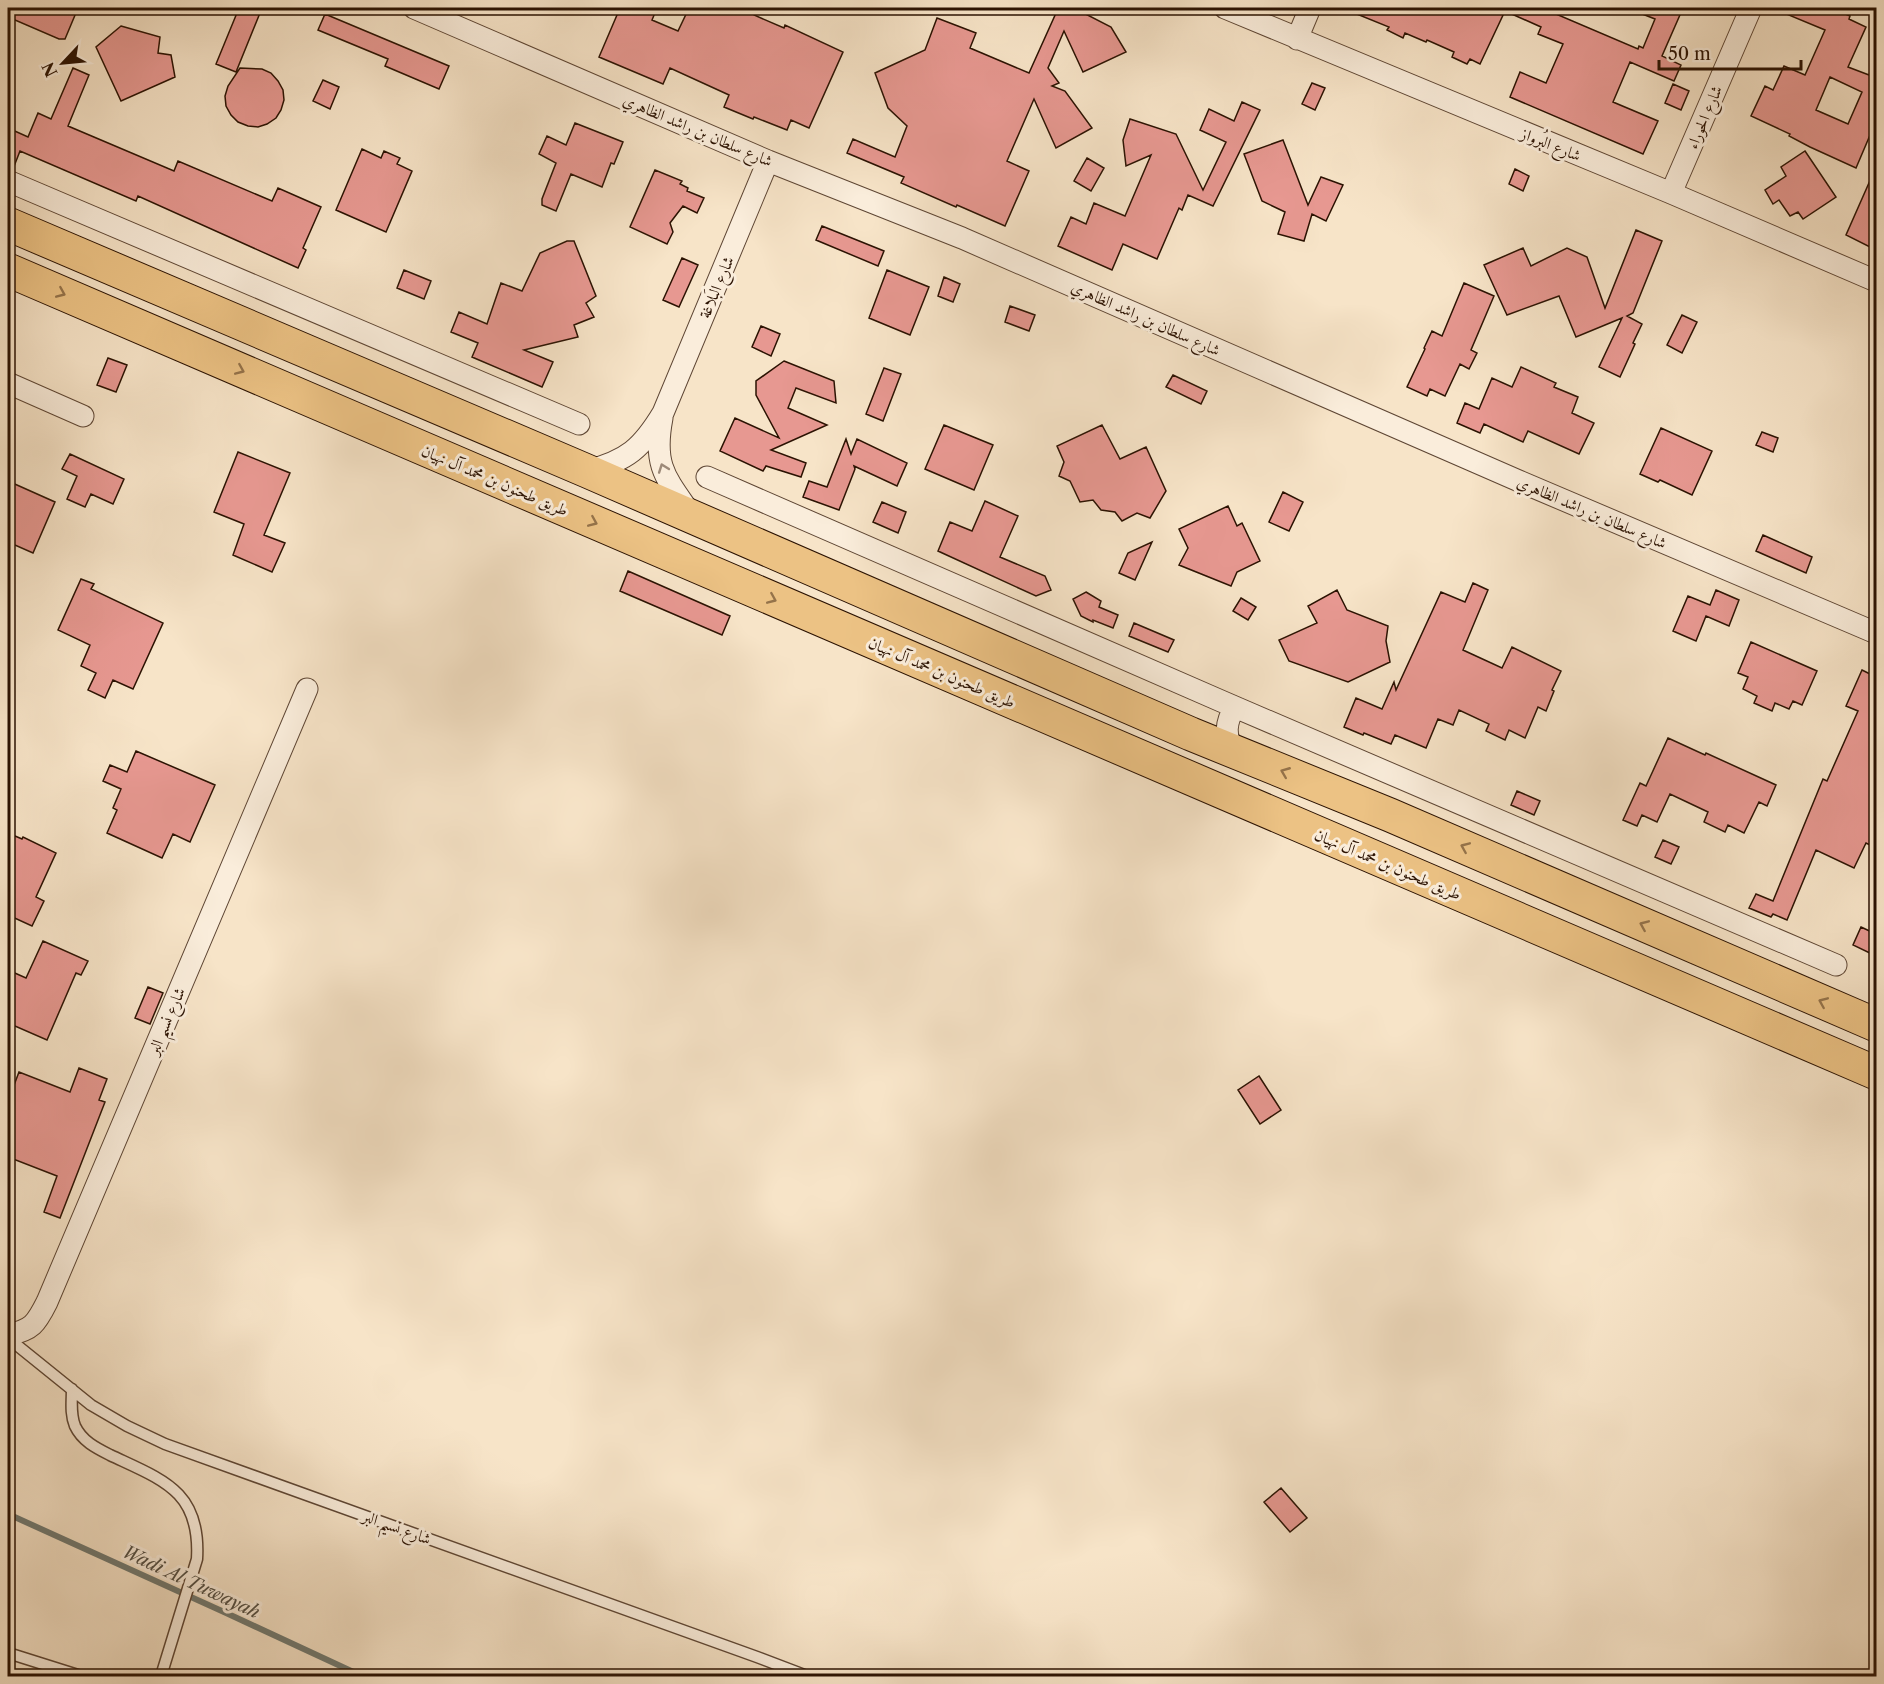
<svg xmlns="http://www.w3.org/2000/svg" width="1884" height="1684" font-family="'Libre Caslon Text',Amiri,serif">
  <style>
    .lines { fill: none; stroke-linecap: round; stroke-linejoin: round }
    .stream { stroke: #707971; stroke-width: 6 }
    .building { fill: #e79891; stroke: #2b1202; stroke-width: 1.5; fill-rule: evenodd }
    .service-casing { stroke: #5e4634; stroke-width: 13 }
    .minor-casing { stroke: #5e4634; stroke-width: 23 }
    .primary-casing { stroke: #2b1202; stroke-width: 35 }
    .service { stroke: #faeddb; stroke-width: 10 }
    .minor { stroke: #faeddb; stroke-width: 21 }
    .primary { stroke: #ecc284; stroke-width: 33 }
    .oneway { stroke: #95734a }
    .oneway2 { stroke: #9d8a79 }
    .labels { text-anchor: middle; stroke-width: 6; stroke-linejoin: round; paint-order: stroke }
    .street-label { font-size: 16px; fill: #2b1202; stroke: #faeddb }
    .water-label { font-size: 18px; font-style: italic; fill: #534e43; stroke: #faeddb }
  </style>
  <rect width="100%" height="100%" fill="#f7e4c8"/>
  <filter id="stains"><feTurbulence type="fractalNoise" baseFrequency=".00333" numOctaves="4"/><feColorMatrix values="0 0 0 0 .2 0 0 0 0 .09 0 0 0 0 .02 0 0 0 .5 -.17"/></filter>
  <radialGradient id="worn" r=".72"><stop offset=".6" stop-color="#630" stop-opacity="0"/><stop offset="1" stop-color="#630" stop-opacity=".3"/></radialGradient>
  <g class="lines">
    <path class="stream" d="M8,1514L224,1612L362,1676"/>
  </g>
  <path class="building" d="M8,8H78L65,39H59L8,17Z
    M239,8H262L236,72L216,64Z
    M620,8H657L652,20L678,31L689,8H750L754,15L784,28L785,25L843,52L809,128L791,120L787,130L754,117L753,119L724,107L729,95L670,68L663,84L599,57Z
    M1053,8H1074L1111,27L1126,52L1083,72L1064,31L1048,68L1059,83L1052,86L1065,91L1092,128L1056,148L1034,99L1007,161L1029,171L1005,226L957,205L956,207L901,183L904,177L847,153L853,139L895,157L907,126L888,108L875,73L925,50L937,18L976,33L970,48L1029,73L1056,13Z
    M1342,8H1542L1638,49L1639,46L1643,48L1655,19L1627,8H1683L1662,56L1681,65L1674,81L1630,62L1613,102L1658,121L1643,154L1510,97L1520,72L1546,83L1563,44L1538,34L1541,27L1505,11L1480,64L1470,59L1467,64L1452,57L1454,52L1427,40L1426,42L1405,33L1403,38L1387,30L1389,27Z
    M1772,8H1832L1850,16L1849,19L1866,27L1848,67L1869,75L1876,57V121L1856,168L1810,147L1789,136L1790,134L1751,116L1765,86L1773,90L1784,66L1805,75L1825,30ZM1830,77L1862,92L1848,124L1816,110Z
    M325,14L449,66L439,89L385,66L388,59L318,30Z
    M121,26L160,37L158,53L171,55L175,77L121,101L96,47Z
    M73,68L89,75L68,126L174,171L178,161L272,201L278,188L321,207L303,248L306,250L298,268L138,196L136,201L20,151L13,169L8,168V128L28,137L38,113L51,119Z
    M240,68L262,69L271,73L278,81L283,90L284,100L281,110L276,118L267,124L258,127L248,126L238,122L231,115L226,106L225,96L228,86Z
    M323,80L339,87L330,109L313,101Z
    M1312,83L1325,88L1315,110L1302,104Z
    M1673,84L1689,91L1681,110L1665,103Z
    M1242,102L1260,110L1213,206L1188,195L1182,210L1179,208L1157,259L1123,244L1112,270L1058,246L1071,217L1086,224L1094,203L1125,216L1151,155L1126,166L1123,140L1130,119L1176,134L1203,190L1226,142L1200,130L1209,109L1234,121Z
    M575,123L623,142L614,164L611,163L602,187L571,174L556,211L542,205V199L556,163L539,154L547,136L566,145Z
    M1283,140L1308,205L1321,177L1343,185L1326,221L1312,214L1304,241L1278,234L1285,212L1262,201L1244,154Z
    M362,149L381,158L384,151L400,158L397,164L412,171L386,232L336,210Z
    M1805,151L1836,197L1803,219L1798,212L1790,216L1779,200L1773,204L1765,190L1786,176L1781,167Z
    M1087,158L1104,168L1091,191L1074,181Z
    M1876,167V250L1846,235Z
    M1515,169L1529,176L1523,191L1509,184Z
    M655,170L682,181L680,184L688,188L687,191L704,198L697,213L683,206L670,223L673,232L667,244L630,227Z
    M822,226L884,251L878,266L816,240Z
    M1636,230L1662,241L1633,313L1627,316L1642,324L1633,343L1635,344L1620,377L1599,367L1622,318L1576,337L1559,296L1507,315L1484,265L1523,248L1531,266L1567,248L1587,257L1605,308Z
    M567,241H574L596,296L586,303L594,317L574,325L578,337L524,350L553,362L542,387L472,357L478,343L451,332L459,312L487,324L501,283L522,291L540,253Z
    M682,258L698,265L679,307L663,300Z
    M404,270L431,281L424,299L397,288Z
    M887,270L929,287L910,335L869,318Z
    M944,277L960,284L953,302L938,296Z
    M1464,283L1494,296L1471,350L1477,353L1469,369L1460,364L1445,396L1430,389L1427,396L1407,387L1425,349L1424,348L1432,331L1442,336Z
    M1010,306L1035,315L1029,331L1005,322Z
    M1682,315L1697,322L1682,353L1667,345Z
    M761,326L780,334L771,356L752,347Z
    M108,358L127,365L116,392L97,385Z
    M784,361L834,381L836,403L796,388L788,408L827,425L771,450L806,463L801,477L766,466L763,471L720,451L735,418L779,438L756,395V381Z
    M1521,367L1556,383L1554,387L1578,397L1572,413L1594,423L1579,454L1528,431L1523,442L1484,424L1480,433L1457,423L1465,403L1479,409L1492,378L1512,387Z
    M884,368L901,374L883,421L866,414Z
    M1173,375L1207,391L1201,404L1166,387Z
    M944,425L993,445L974,490L925,469Z
    M1102,425L1120,459L1146,447L1166,491L1150,518L1137,513L1122,521L1115,512L1101,510L1093,500L1080,502L1070,481L1059,476L1064,462L1057,446Z
    M1661,428L1712,451L1692,495L1660,480L1658,482L1640,474Z
    M1762,432L1778,438L1773,452L1756,445Z
    M846,439L851,454L857,439L907,463L897,486L854,466L855,469L839,510L803,497L809,481L827,487Z
    M238,452L290,473L264,535L285,543L272,572L233,555L244,524L214,512Z
    M70,454L124,479L113,504L91,494L85,507L67,499L77,476L62,469Z
    M8,481L55,502L33,553L8,542Z
    M1283,492L1303,502L1289,531L1269,522Z
    M985,501L1018,516L1000,557L1045,576L1051,590L1036,596L938,551L950,522L972,531Z
    M882,502L906,512L898,533L873,522Z
    M1228,506L1237,526L1242,523L1260,561L1237,572L1231,586L1179,565L1188,548L1179,529Z
    M1763,535L1812,557L1806,573L1756,551Z
    M1152,542L1135,580L1119,573L1128,553Z
    M628,571L730,616L722,635L620,591Z
    M81,579L94,584L91,589L163,623L133,689L113,680L105,698L88,690L96,673L81,666L90,645L58,630Z
    M1473,583L1488,590L1463,650L1502,668L1512,647L1561,671L1552,690L1554,691L1546,711L1538,707L1525,738L1509,730L1505,740L1486,731L1489,724L1459,710L1453,725L1438,719L1426,748L1395,735L1391,744L1364,733L1363,735L1344,727L1356,698L1382,709L1394,682L1396,690L1441,592L1465,602Z
    M1337,590L1347,610L1388,626L1386,641L1390,662L1348,682L1289,661L1279,640L1317,623L1308,606Z
    M1716,590L1739,600L1729,626L1706,616L1696,641L1673,631L1688,596L1710,605Z
    M1086,592L1101,601L1099,607L1118,615L1113,628L1093,620V622L1081,616L1073,599Z
    M1241,598L1256,607L1248,620L1233,611Z
    M1134,623L1174,640L1168,652L1129,636Z
    M1751,642L1817,671L1802,705L1793,701L1789,709L1775,703L1772,711L1754,703L1757,696L1743,689L1748,677L1738,673Z
    M1862,670L1876,677V831L1870,845L1866,843L1854,868L1816,850L1787,920L1773,914L1771,917L1749,908L1756,894L1773,901L1823,779L1827,781L1858,711L1846,706Z
    M1668,738L1705,755L1706,753L1776,785L1767,806L1759,802L1744,833L1728,825L1725,832L1704,822L1708,812L1670,794L1657,822L1642,815L1637,826L1623,820L1640,783L1646,786Z
    M136,751L215,785L190,842L173,834L162,858L107,833L117,810L113,808L121,789L103,781L110,765L127,772Z
    M1517,791L1540,801L1534,815L1511,805Z
    M8,833L22,839L23,837L56,853L36,897L44,901L32,926L8,915Z
    M1663,840L1679,847L1671,864L1655,857Z
    M1861,927L1876,934V956L1853,945Z
    M43,941L88,961L81,975L76,973L47,1040L8,1023V1012L13,999L8,997V970L26,978Z
    M148,987L163,993L150,1024L135,1018Z
    M79,1068L107,1079L99,1100L105,1102L60,1218L44,1212L57,1176L8,1157V1101L19,1072L70,1092Z
    M1259,1076L1281,1110L1260,1124L1238,1090Z
    M1281,1488L1307,1518L1290,1532L1264,1502Z"/>
  <g class="lines">
    <g class="service-casing">
      <path id="service" d="M8,1338L91,1405L127,1426L165,1444L757,1657L807,1676
        M72,1389C72,1401 70,1414 75,1426C82,1441 96,1448 110,1455C163,1480 201,1491 197,1559L161,1676
        M8,1653L81,1676"/>
    </g>
    <g class="minor-casing">
      <path id="minor" d="M414,8L768,161L962,238L1519,481L1876,633
        M1225,8L1671,193L1876,281
        M1297,39L1310,8
        M8,181L579,424
        M1671,193L1751,8
        M8,383L83,416
        M662,418C653,465 665,477 690,513
        M587,471C627,461 642,448 663,413L768,161
        M707,477L1221,701L1836,965
        M1233,751C1225,735 1225,723 1235,707
        M8,1335C32,1330 36,1324 47,1302L307,689"/>
    </g>
    <g class="primary-casing">
      <path id="primary" d="M8,224L587,471L1191,734L1390,815L1876,1025
        M8,270L1876,1073"/>
    </g>
    <use href="#service" class="service"/>
    <use href="#minor" class="minor"/>
    <use href="#primary" class="primary"/>
  </g>
  <defs><path id="oneway-chevron" d="M-2-3.5L2.5 0L-2 3.5" fill="none" stroke-width="1.6" stroke-linecap="round" stroke-linejoin="round" transform="scale(1.5)"/></defs>
  <g class="oneway">
    <use href="#oneway-chevron" transform="translate(61 293) rotate(23)"/>
    <use href="#oneway-chevron" transform="translate(240 370) rotate(23)"/>
    <use href="#oneway-chevron" transform="translate(593 522) rotate(23)"/>
    <use href="#oneway-chevron" transform="translate(772 599) rotate(23)"/>
    <use href="#oneway-chevron" transform="translate(1285 772) rotate(-158)"/>
    <use href="#oneway-chevron" transform="translate(1465 847) rotate(-157)"/>
    <use href="#oneway-chevron" transform="translate(1644 925) rotate(-157)"/>
    <use href="#oneway-chevron" transform="translate(1823 1002) rotate(-157)"/>
  </g>
  <use class="oneway2" href="#oneway-chevron" transform="translate(663 468) rotate(-110)"/>
  <g class="labels">
    <g class="street-label">
      <text transform="translate(1704 117) rotate(-67)" y="6">شارع الحوراء</text>
      <text transform="translate(698 130) rotate(23)" y="6">شارع سلطان بن راشد الظاهري</text>
      <text transform="translate(1551 144) rotate(22)" y="6">شارع البُرواز</text>
      <text transform="translate(716 287) rotate(-67)" y="6">شارع البَلاغة</text>
      <text transform="translate(1146 318) rotate(24)" y="6">شارع سلطان بن راشد الظاهري</text>
      <text transform="translate(495 480) rotate(23)" y="6">طريق طحنون بن محمد آل نهيان</text>
      <text transform="translate(1592 512) rotate(23)" y="6">شارع سلطان بن راشد الظاهري</text>
      <text transform="translate(942 672) rotate(23)" y="6">طريق طحنون بن محمد آل نهيان</text>
      <text transform="translate(1388 864) rotate(23)" y="6">طريق طحنون بن محمد آل نهيان</text>
      <text transform="translate(166 1021) rotate(-67)" y="6">شارع نسيم البر</text>
      <text transform="translate(397 1527) rotate(20)" y="6">شارع نسيم البر</text>
    </g>
    <g class="water-label">
      <text transform="translate(191 1582) rotate(25)" y="6">Wadi Al Tuwayah</text>
    </g>
  </g>
  <rect width="1884" height="1684" fill="none" stroke="#f7e4c8" stroke-width="30"/>
  <rect x="9" y="9" width="1866" height="1666" fill="none" stroke="#2b1202" stroke-width="3"/>
  <rect x="15" y="15" width="1854" height="1654" fill="none" stroke="#2b1202" stroke-width="1.5"/>
  <g transform="translate(63 63) rotate(244)" stroke="#faeddb" stroke-width="4.5" paint-order="stroke">
  <path d="M0-4.5L10 22L0 15L-10 22Z" fill="#2b1202"/>
  <text y="-9" font-size="16" font-weight="bold" text-anchor="middle" fill="#2b1202">N</text>
  </g>
  <path d="M1659 60v9h142v-9" fill="none" stroke="#2b1202" stroke-width="3"/>
  <text x="1668" y="60" font-size="18" fill="#2b1202" stroke="#faeddb" stroke-width="4.5" paint-order="stroke">50 m</text>
  <rect width="100%" height="100%" filter="url(#stains)"/>
  <rect width="100%" height="100%" fill="url(#worn)"/>
</svg>
